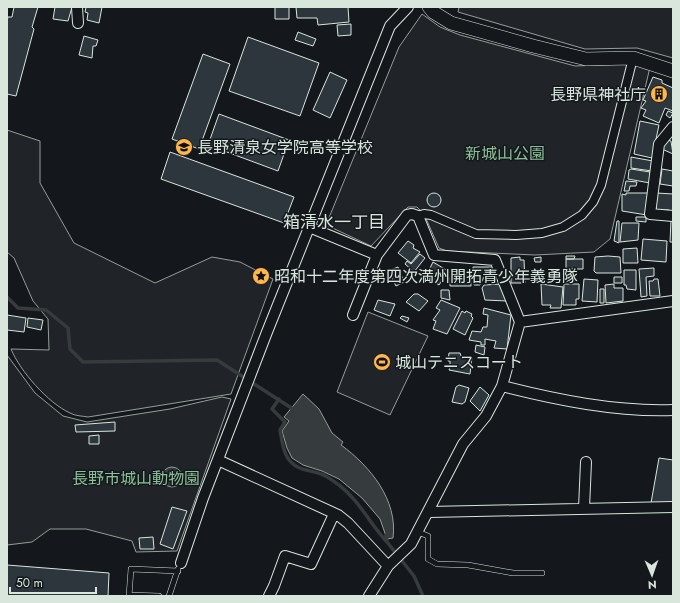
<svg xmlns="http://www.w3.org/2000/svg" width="680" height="603" font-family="Jost,'Noto Sans JP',sans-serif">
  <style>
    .green { fill: #202428; stroke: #939e99 }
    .water { fill: #363b3e; stroke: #939e99 }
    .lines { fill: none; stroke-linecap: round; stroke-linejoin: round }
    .stream { stroke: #363b3e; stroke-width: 3.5 }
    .building { fill: #2c363c; stroke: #d8e6dc }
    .service-casing { stroke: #d8e6dc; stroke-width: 6 }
    .pedestrian-casing { stroke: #d8e6dc; stroke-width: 10 }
    .minor-casing { stroke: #d8e6dc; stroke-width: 12 }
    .tertiary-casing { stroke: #d8e6dc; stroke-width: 14 }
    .service { stroke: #14181c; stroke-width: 5 }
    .pedestrian { stroke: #14181c; stroke-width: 8 }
    .minor { stroke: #14181c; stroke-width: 10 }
    .tertiary { stroke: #14181c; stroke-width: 13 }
    .labels { text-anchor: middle; stroke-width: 3; stroke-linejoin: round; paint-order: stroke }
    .poi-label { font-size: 16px; fill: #d8e6dc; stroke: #14181c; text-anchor: start }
    .park-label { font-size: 16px; fill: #8ac095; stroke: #14181c }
    .neighbourhood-label { font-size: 17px; fill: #d8e6dc; stroke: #14181c }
  </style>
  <rect width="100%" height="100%" fill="#14181c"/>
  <path class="green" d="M459,7H673V58L637,48L585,49L458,12Z
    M422,14L440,27L460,35L575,66L623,64L650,67L610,239L594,252L535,255L447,251L439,248L424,214L417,207H408L371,246L326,225L399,47Z
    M7,130L40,141V183L74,243L155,283L212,257L240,262L273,279L231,394L88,417C83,416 75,416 70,413C48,403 20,371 11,349L49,350L48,319L33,301L14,258L7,252Z
    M368,312L428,336L390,415L337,392Z
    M7,355L35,393L63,416L87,422L170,409L222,397L231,399L177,551L136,552L132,541L86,529H50L32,542L7,545Z"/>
  <path class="water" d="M303,394L319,409L332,433L343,442L341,445C370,466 398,500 393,538L387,539L380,519L362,498L339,479L322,471L303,465L292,458L287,448L282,431L289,421L284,417Z
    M162 477a10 10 0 1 1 20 0a10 10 0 1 1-20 0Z"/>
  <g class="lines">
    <path class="stream" d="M7,297L18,308L46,310L68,328L70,349L83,362L217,360L296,411
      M279,399L272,409L285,422L280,430C282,440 283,454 291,462C299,471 311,470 321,474C328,476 334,482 339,485C359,500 370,524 387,542
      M386,535L387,542L414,576L423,596"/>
  </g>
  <path class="building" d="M14,7H38L32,27L34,29L16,96L7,94V21L8,17H12Z
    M55,7H72L68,21L53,19Z
    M86,7H102L99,23L87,20L88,13L85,12Z
    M275,7H289V19H275Z
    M296,7H348L349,22L318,25L317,18H297Z
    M351,24V35L338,36L337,25Z
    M298,32L316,39L313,46L295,40Z
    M84,36L98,40L96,46H93L92,58L79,55Z
    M248,37L319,63L300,116L229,91Z
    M203,54L230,64L199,149L172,139Z
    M330,72L347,80L330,118L313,110Z
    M653,77L662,80V83L673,88V111L665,108L659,123L643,116L646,110L641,108L646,101L643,100Z
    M668,111L673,113L670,118L666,115Z
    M219,114L289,140L278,171L208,145Z
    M640,121L659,125L652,158L634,154Z
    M667,140L671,141L673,154L662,149Z
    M170,152L294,197L284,223L161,179Z
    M631,157L653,161L652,171L631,168Z
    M631,169L650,172V183L628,179L629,170Z
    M662,169L673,171V186L660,184Z
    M626,181L637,182L636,186H630L629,191H624Z
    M626,193H648L647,215L622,211V194L626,195Z
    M657,193L673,194V213L669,212V210H656Z
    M427 200a7 7 0 1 1 14 0a7 7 0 1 1-14 0Z
    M636,217H646V222L636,221Z
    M671,220L673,221V242H670Z
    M617,221H619V243L614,241Z
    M622,223H639L638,240L620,242Z
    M643,239L667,241L666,262L641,260Z
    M408,241L414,245L413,248L420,252L411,263L398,253Z
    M637,248L638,263H623V249Z
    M420,254L425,258L414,272L405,264L407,261L411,264Z
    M566,256H575L574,259H566Z
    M608,256L620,257L621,273H596L594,271L595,257Z
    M520,257V260H524L525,283H511V258Z
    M541,257V262H535L534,258Z
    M566,259H583V269H566Z
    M433,262L448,271L439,285L426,276Z
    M398,267L404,282L396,286L388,271Z
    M473,267H491L492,272L486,275L487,277H484L480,285H474Z
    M654,268V276L646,277L647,296L641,297L639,269Z
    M624,270H636V290L627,289L626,285H624Z
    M458,272H470L471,286H450V277L457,276Z
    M614,277H622V283H614Z
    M584,279L598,280L597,302L582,301Z
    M654,279H658L660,296H650L649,281H653Z
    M502,284L507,301L485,300L482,288L484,285Z
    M541,284L563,287L561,308H550L551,305H542Z
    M564,284H579V299H576V305H563Z
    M614,284V288H623V301L606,303L605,285Z
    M600,289H604V303H600Z
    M441,290H449L450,300L441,298Z
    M414,294H418L428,301L419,311L406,302Z
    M378,300L395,304L390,316L374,310Z
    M441,300L460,308L447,334L433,329L436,321L433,320L440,310L436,308Z
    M484,308L511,315L507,349L494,348L496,341L485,339V345H481V342L469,340L472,331L481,332L483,327H487L488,315L483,314Z
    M462,311L465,313L466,311L472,314L471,316L473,318L465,335L453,329Z
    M7,315L26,318L24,332L7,330Z
    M402,316L409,318L407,322L400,318Z
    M28,318L43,320L41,330L27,327Z
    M476,345L485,347L484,355L475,352Z
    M449,353H460L461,356L467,358L472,357L470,374L449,370L450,367V361H448Z
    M459,385L469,388L465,402L462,404L452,402L456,387Z
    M480,387L489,395L480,411L470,401Z
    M115,422V431L76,432L75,425Z
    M99,435V444H89V436Z
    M659,458L673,460V504L651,503Z
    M172,507L187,511L173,549L160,544Z
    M153,537L154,549H140L139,538Z
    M7,565L109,573L108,596H7Z"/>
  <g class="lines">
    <g class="service-casing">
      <path id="service" d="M418,532L428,536V559L437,564L468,565L513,573H542
        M129,595L159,596
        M129,596L131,569L178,571
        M169,596L178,569"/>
    </g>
    <g class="pedestrian-casing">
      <path id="pedestrian" d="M418,216L424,214L431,215L476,234L516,235L542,233L563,227L582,215L593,202L601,185L633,58"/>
    </g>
    <g class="minor-casing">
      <path id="minor" d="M77,7L78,23
        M673,127L659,144L650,214L673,216
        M309,227L377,255L407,215L412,214L418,216L434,255L495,260L520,322
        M353,315L377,255
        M502,386C557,400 616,412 673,410
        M218,460L338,515L348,523L388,566
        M584,508L586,462
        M429,512L673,507
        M181,563L203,498L267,332L390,26L408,7
        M269,596L274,586L285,556L311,564L334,514
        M369,596L388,566L411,544L463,444L486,416L502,386L520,322L673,301"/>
    </g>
    <g class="tertiary-casing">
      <path id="tertiary" d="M429,7L433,12L451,23L533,46L586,59L633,58L673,71"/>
    </g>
    <use href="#service" class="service"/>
    <use href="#pedestrian" class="pedestrian"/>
    <use href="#minor" class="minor"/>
    <use href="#tertiary" class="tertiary"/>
  </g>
  <defs>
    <g id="building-disc" transform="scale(0.9)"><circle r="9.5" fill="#ffb74d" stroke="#14181c"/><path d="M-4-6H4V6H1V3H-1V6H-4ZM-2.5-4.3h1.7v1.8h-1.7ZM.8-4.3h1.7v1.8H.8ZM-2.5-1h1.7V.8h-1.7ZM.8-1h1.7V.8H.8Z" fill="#111"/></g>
    <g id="school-disc" transform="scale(0.9)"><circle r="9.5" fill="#ffb74d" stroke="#14181c"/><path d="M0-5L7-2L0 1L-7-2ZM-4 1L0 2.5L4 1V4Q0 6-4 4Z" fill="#111"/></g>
    <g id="sight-disc" transform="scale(0.9)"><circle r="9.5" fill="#ffb74d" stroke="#14181c"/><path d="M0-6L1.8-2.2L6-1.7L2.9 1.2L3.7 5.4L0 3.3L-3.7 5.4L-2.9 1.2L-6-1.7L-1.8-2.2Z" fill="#111"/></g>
    <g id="stadium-disc" transform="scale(0.9)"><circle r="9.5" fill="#ffb74d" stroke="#14181c"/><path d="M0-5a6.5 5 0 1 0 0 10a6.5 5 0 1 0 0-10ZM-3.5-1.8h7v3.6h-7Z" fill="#111"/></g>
  </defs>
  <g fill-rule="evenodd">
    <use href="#building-disc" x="659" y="94"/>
    <use href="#school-disc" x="184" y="147"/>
    <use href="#sight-disc" x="261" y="276"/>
    <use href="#stadium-disc" x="382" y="362"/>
  </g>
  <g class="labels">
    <g class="poi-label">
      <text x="646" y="100" text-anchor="end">長野県神社庁</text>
      <text x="197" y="153">長野清泉女学院高等学校</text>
      <text x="274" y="282">昭和十二年度第四次満州開拓青少年義勇隊</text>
      <text x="395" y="368">城山テニスコート</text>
    </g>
    <g class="park-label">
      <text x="505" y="159">新城山公園</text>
      <text x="136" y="484">長野市城山動物園</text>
    </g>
    <g class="neighbourhood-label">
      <text x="334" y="228">箱清水一丁目</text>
    </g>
  </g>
  <rect width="680" height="603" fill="none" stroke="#d8e6dc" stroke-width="16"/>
  <g transform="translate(652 575) rotate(178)" stroke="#14181c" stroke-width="3" paint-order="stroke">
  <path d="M0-3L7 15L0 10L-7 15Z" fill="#d8e6dc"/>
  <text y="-6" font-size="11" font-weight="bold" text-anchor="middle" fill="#d8e6dc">N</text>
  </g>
  <path d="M10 587v6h86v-6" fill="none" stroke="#d8e6dc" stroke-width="2"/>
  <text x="16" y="587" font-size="12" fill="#d8e6dc" stroke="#14181c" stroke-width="3" paint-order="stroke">50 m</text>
</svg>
